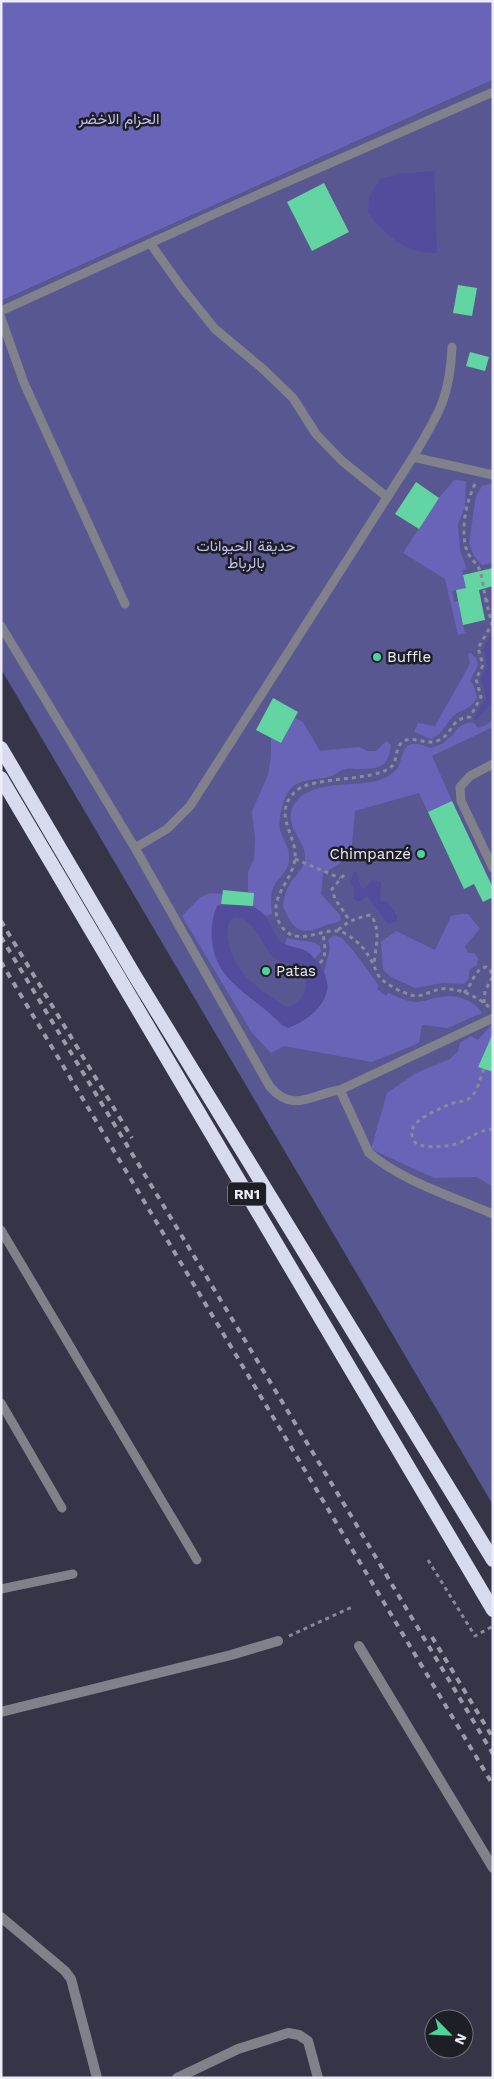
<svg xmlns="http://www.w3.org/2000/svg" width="494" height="2079" font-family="'Work Sans',Vazirmatn,sans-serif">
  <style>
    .green { fill: #595791 }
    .forest { fill: #6964b8 }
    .water { fill: #534c9d; fill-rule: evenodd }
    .building { fill: #63d5a3 }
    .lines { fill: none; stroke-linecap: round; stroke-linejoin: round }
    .path { stroke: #898999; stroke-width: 3; stroke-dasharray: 4 4; stroke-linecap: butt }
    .service { stroke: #81818b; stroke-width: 9 }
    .minor { stroke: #81818b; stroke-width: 10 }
    .trunk { stroke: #d8daee; stroke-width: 14 }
    .rail { stroke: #9b9ba9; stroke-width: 4; stroke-dasharray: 6 6; stroke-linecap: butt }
    .poi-dot { fill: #4bd49b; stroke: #1e1e26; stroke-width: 2 }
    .labels { text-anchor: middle; stroke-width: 5; stroke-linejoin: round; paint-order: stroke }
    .shield { fill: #1e1e26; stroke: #afafba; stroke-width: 1 }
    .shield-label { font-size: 14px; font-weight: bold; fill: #ededf9 }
    .park-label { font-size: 15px; fill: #c1c2ef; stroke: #1e1e26 }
    .poi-label { font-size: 15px; fill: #ededf9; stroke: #1e1e26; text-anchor: start }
  </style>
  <rect width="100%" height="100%" fill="#353547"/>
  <path class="green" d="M493,80V1505L1,669V301Z"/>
  <path class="forest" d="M1,1H493V80L1,301Z
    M454,480L466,481L465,507L458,524L460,551L467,569L462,570L466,588L452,591L454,602L465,599L459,607L465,633L458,635L445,579L403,553L439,498Z
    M493,483V563L482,565L474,556L469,543L476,496L482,486Z
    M471,653L476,658L478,665L470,681L473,684L477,697C470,710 467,707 456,714C446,721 445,733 431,739L414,732L418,723L435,726L470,664L468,654Z
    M295,718L303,722L320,751L359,747L367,751H376L386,741L391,745C388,768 380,769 357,769C354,769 349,768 346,769C341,769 337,774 332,776C316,781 294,777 286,796C282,805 278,819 280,829C283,841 291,849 289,862C287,872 280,876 275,884C270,892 271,904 272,914L266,916L253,906L254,893L248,892V872L254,859L255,838L252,811L268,775L271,756V738L281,743Z
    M493,720V727L432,756L452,801L428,812L419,793L355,811L351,856L323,874L321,894L340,915L341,920C336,924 332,923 326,925C301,937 293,931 283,906C284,900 285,893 288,887C293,877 305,869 305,858C306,847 298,839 294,830C282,802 307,789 330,786C348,783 374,786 390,775C411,762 392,733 431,748C437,746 443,744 447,740C457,732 459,721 474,723L478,728L486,725Z
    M210,893L222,894L221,904L217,906L238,987L288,1028C310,1019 319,1008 328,987L324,972L330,948L328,940L334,935L342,938L355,953L379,986L377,989L386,996L388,993C398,997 407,1002 418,1002C426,1001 433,998 441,997C456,994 474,1000 482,1013L448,1028L422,1025L419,1043L372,1062L284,1046L271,1053L252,1033L182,916L201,897Z
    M461,914H468L480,929L465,946L468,953H474L478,958L477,965L470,969L468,980L464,984L443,983L415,988L391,977L383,970L381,942L396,931L435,950L451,916Z
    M287,938C299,942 310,939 320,946L321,952L314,959L309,953L285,944Z
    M493,1023V1042L488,1044L478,1066L491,1072L493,1069V1187L477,1177L434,1178L371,1149L387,1093L416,1073L450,1059L458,1051L460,1043L471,1036L478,1040Z"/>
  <path class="water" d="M434,171L437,253C405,254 387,236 368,213L369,197L380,179L398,174Z
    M493,635V702L476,720L474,718L486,698L481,679L488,665L483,650L490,636Z
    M353,872H357L361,889L366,888L372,880L381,882C382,889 379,894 381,901H387L397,916V921L388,924L367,896L360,901H356L353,898L355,891L351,882Z
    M230,905C250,907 261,905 271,926C274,931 276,938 281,942C289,948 302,947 309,953C312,955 315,960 317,962C342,991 317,1017 288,1028L282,1025C265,1007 240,993 224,973C210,954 208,926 217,906ZM234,917C254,919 260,942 272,956L277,960L298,968C301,973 306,978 306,983C307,995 297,1005 286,1007C259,989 231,972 228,938C227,929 227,922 234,917Z"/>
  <path class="building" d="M324,183L349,232L312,251L287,202Z
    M458,285L477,288L472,316L453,313Z
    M470,352L489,357L485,371L466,366Z
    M416,482L439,498L419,529L395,514Z
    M493,568V586L479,590L485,620L463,625L456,590L466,588L463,575Z
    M273,698L298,712L281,743L256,730Z
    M452,801L493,888V897L483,902L474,884L464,889L428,812Z
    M223,890L254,893L253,906L221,904Z
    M493,1033V1072L478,1067Z"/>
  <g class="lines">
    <path class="path" d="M475,484C466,502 460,531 467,551C470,559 478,564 480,571C483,581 484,591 486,601
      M295,859L340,878
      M344,875L332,889L335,899L350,921
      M338,930C348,921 357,918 370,915C382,927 375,950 374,965
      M320,963C328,955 324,943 323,933
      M464,993C473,984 474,969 486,967L490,970L493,976L485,991L484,1003
      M489,1007C477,996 457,987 440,989C430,991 422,998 411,995C401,992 389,986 381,979C378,976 376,970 374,966C367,951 359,941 344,933C325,923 295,953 279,922C267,898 293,881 295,858C297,834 271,814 296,791C312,776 373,782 391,767C398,762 394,749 403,741C416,736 427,746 439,740C454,733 450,718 470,717L481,697L476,679L483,665L478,648L492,624L486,601L493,599
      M484,1069C480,1077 478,1091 471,1097C466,1102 460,1101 453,1103C448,1104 444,1107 439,1109C428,1115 404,1124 414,1141C419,1149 438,1146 446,1146C464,1145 475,1130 493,1129
      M428,1560L475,1636L493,1626
      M289,1636L352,1607"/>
    <path class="service" d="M150,243L182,288L215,329L263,369L293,398L316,434L342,461L387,497
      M1,311L223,210L493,92
      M1,318L24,383L125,604
      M413,457L493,475
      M1,626L135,848L270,1087C294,1114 312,1094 340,1090L369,1153C404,1182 451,1196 493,1214
      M493,764L470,776L460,787L461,801L493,868
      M135,848L167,829L190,806L413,457C438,415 450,398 452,347
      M340,1090L493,1018
      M1,1230L197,1560
      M1,1403L62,1508
      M1,1589L73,1574"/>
    <path class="minor" d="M359,1646L493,1868
      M1,1712L231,1655L278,1641
      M1,1917L65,1971L71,1979L97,2078
      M177,2078L238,2049L288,2033L299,2035L308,2041L318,2078"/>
    <path class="trunk" d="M1,748L135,976L493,1560
      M1,778L493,1610"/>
    <path class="rail" d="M1,921L132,1138
      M1,937L350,1514L493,1754
      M1,962L493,1785
      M432,1637L493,1738"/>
  </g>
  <g class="poi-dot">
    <circle cx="377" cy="657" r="5"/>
    <circle cx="421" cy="854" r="5"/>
    <circle cx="266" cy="971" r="5"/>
  </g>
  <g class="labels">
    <rect class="shield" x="228" y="1182.5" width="38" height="23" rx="4"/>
    <g class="shield-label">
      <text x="247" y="1199">RN1</text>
    </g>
    <g class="park-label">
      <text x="119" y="124">الحزام الاخضر</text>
      <text x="246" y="551">حديقة الحيوانات<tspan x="246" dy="17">بالرباط</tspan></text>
    </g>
    <g class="poi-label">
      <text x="387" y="662">Buffle</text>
      <text x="411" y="859" text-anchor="end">Chimpanzé</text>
      <text x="276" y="976">Patas</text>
    </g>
  </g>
  <rect width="494" height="2079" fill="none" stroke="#ededf9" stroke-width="5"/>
  <g transform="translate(449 2034) rotate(114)"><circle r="24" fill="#1e1e26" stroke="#71717a"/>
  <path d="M0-4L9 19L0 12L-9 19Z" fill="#4bd49b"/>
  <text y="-8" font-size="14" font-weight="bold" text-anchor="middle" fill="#ededf9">N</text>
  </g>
</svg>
